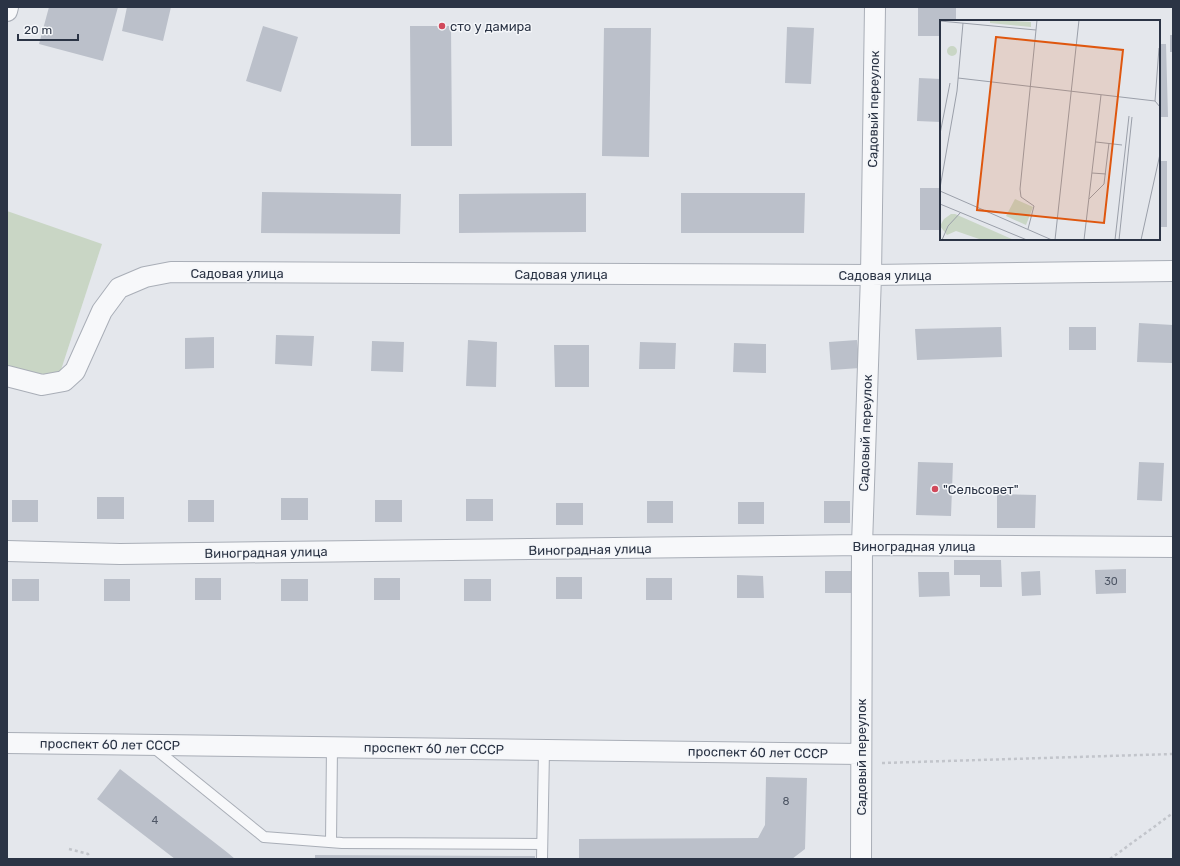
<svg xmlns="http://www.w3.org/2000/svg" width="1180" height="866" font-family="Rubik,sans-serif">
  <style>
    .green { fill: #c9d6c5 }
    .building { fill: #bbc0ca }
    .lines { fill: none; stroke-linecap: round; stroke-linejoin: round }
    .service-casing { stroke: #a9aeb7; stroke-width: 12 }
    .minor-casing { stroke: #a9aeb7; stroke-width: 22 }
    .path { stroke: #c2c5cb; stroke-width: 2.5; stroke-dasharray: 3 3; stroke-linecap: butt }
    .service { stroke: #f7f8fa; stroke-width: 10 }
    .minor { stroke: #f7f8fa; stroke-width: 20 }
    .poi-dot { fill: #d1495b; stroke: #f4f6f9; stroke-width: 1.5 }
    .labels { text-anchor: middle; stroke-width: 3; stroke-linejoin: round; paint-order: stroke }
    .number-label { font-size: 11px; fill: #4f5766 }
    .poi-label { font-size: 13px; fill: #2b3445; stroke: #f4f6f9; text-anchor: start }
    .street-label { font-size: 13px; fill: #2b3445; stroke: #f4f6f9 }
    .inset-road { fill: none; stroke: #9a9fa9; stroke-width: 1 }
    .view { fill: #df570f; fill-opacity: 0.15; stroke: #df570f; stroke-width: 2 }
    .inset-edge { fill: none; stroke: #2b3445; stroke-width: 2 }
  </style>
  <rect width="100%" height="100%" fill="#e4e7ec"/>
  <path class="green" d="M7,211L102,244L60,373L36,375L7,365Z"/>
  <path class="building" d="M49,7H118L103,61L39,44Z
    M127,7H171L163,41L122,31Z
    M918,7H956V21H941V36H918Z
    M263,26L298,37L281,92L246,81Z
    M410,26H451L452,146H411Z
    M787,27L814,28L811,84L785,83Z
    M604,28H651L649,157L602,156Z
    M1170,35H1173V52H1170Z
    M1159,44H1166L1168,117H1159Z
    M919,78L941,79V122L917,121Z
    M1159,161H1167V227H1159Z
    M920,188H941V230H920Z
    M262,192L401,194L400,234L261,233Z
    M586,193V232L459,233V194Z
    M681,193H805L804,233H681Z
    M1139,323L1173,325L1172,363L1137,362Z
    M1001,327L1002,357L917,360L915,329Z
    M1069,327H1096V350H1069Z
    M276,335L314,336L312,366L275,364Z
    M214,337V368L185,369V338Z
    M468,340L497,342L496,387L466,386Z
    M857,340L860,368L831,370L829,342Z
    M372,341L404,342L403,372L371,371Z
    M640,342L676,343L675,369H639Z
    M734,343L766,344V373L733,372Z
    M554,345H589V387H555Z
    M918,462L953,463L951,516L916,515Z
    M1139,462L1164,463L1162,501L1137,500Z
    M997,494L1036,495L1035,528H997Z
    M97,497H124V519H97Z
    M281,498H308V520H281Z
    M466,499H493V521H466Z
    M12,500H38V522H12Z
    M188,500H214V522H188Z
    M375,500H402V522H375Z
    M647,501H673V523H647Z
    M824,501H850V523H824Z
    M738,502H764V524H738Z
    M556,503H583V525H556Z
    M954,560H1001L1002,587H980V575H954Z
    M1126,569V593L1096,594L1095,570Z
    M825,571H852V593H825Z
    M1040,571L1041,595L1022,596L1021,572Z
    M918,572H949L950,596L919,597Z
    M737,575L763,576L764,598H737Z
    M556,577H582V599H556Z
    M195,578H221V600H195Z
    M374,578H400V600H374Z
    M646,578H672V600H646Z
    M12,579H39V601H12Z
    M104,579H130V601H104Z
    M281,579H308V601H281Z
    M464,579H491V601H464Z
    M120,769L228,853L235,859H175L97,799Z
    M766,777L807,778L805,849L792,859H579V839L758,838L765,825Z
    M315,855L535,856V859H315Z"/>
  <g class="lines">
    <g class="service-casing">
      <path id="service" d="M153,747L264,837L342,843L542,844
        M331,842L332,747
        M542,859L544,750"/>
    </g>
    <g class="minor-casing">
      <path id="minor" d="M7,11L8,7
        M7,376L42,385L64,381L75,371L102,311L119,288L145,277L171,272L871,275L1173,271
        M7,551L120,554L862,545L1173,547
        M7,743L861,754
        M861,859L862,545L871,275L875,7"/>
    </g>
    <path class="path" d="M882,763L1173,754
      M69,849L88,854L89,859
      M1110,859L1173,813"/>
    <use href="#service" class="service"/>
    <use href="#minor" class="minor"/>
  </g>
  <g class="poi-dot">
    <circle cx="442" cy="26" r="4"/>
    <circle cx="935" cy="489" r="4"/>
  </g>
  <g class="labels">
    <g class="number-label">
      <text x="1111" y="585">30</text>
      <text x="786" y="805">8</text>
      <text x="155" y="824">4</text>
    </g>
    <g class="poi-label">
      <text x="450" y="31">сто у дамира</text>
      <text x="943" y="494">"Сельсовет"</text>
    </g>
    <g class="street-label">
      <text transform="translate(873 109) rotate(-89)" y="5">Садовый переулок</text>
      <text x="237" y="278">Садовая улица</text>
      <text x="561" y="279">Садовая улица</text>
      <text x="885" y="280">Садовая улица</text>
      <text transform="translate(865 433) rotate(-88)" y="5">Садовый переулок</text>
      <text x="914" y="551">Виноградная улица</text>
      <text transform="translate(590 549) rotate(-1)" y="5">Виноградная улица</text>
      <text transform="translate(266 552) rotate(-1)" y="5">Виноградная улица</text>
      <text transform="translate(110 744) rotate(1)" y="5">проспект 60 лет СССР</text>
      <text transform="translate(434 748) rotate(1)" y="5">проспект 60 лет СССР</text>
      <text transform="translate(758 752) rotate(1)" y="5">проспект 60 лет СССР</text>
      <text transform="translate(861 757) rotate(-90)" y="5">Садовый переулок</text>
    </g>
  </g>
  <g transform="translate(940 20)">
    <rect width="220" height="220" fill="#e4e7ec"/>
    <path d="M50,0L91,2V7L50,3ZM7 31a5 5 0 1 1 10 0a5 5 0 1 1-10 0ZM75,179L93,187L86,205L66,196ZM11,194H15L74,220H42L16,211L7,215L0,206L4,199Z" fill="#c9d6c5"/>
    <path class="inset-road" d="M0,1L96,10M18,58L215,81L220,87M215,81L219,28M0,114L10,63M156,122L182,125M152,153L166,154M0,168L17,71L23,3M0,171L112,220M149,179L164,164L169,123M0,184L87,220M88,209L94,186L81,177L80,169L97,0M2,220L8,206L21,192M115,220L139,0M144,220L161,75M175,220L189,96M179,220L192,97M201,220L220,134"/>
    <path class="view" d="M56,17L183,30L164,203L37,190Z"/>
    <rect width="220" height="220" class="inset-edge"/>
  </g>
  <rect width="1180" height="866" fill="none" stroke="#2b3445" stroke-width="16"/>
  <path d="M18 34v6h60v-6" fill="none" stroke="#2b3445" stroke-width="2"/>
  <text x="24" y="34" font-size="12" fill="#2b3445" stroke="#f4f6f9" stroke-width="3" paint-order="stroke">20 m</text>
</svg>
